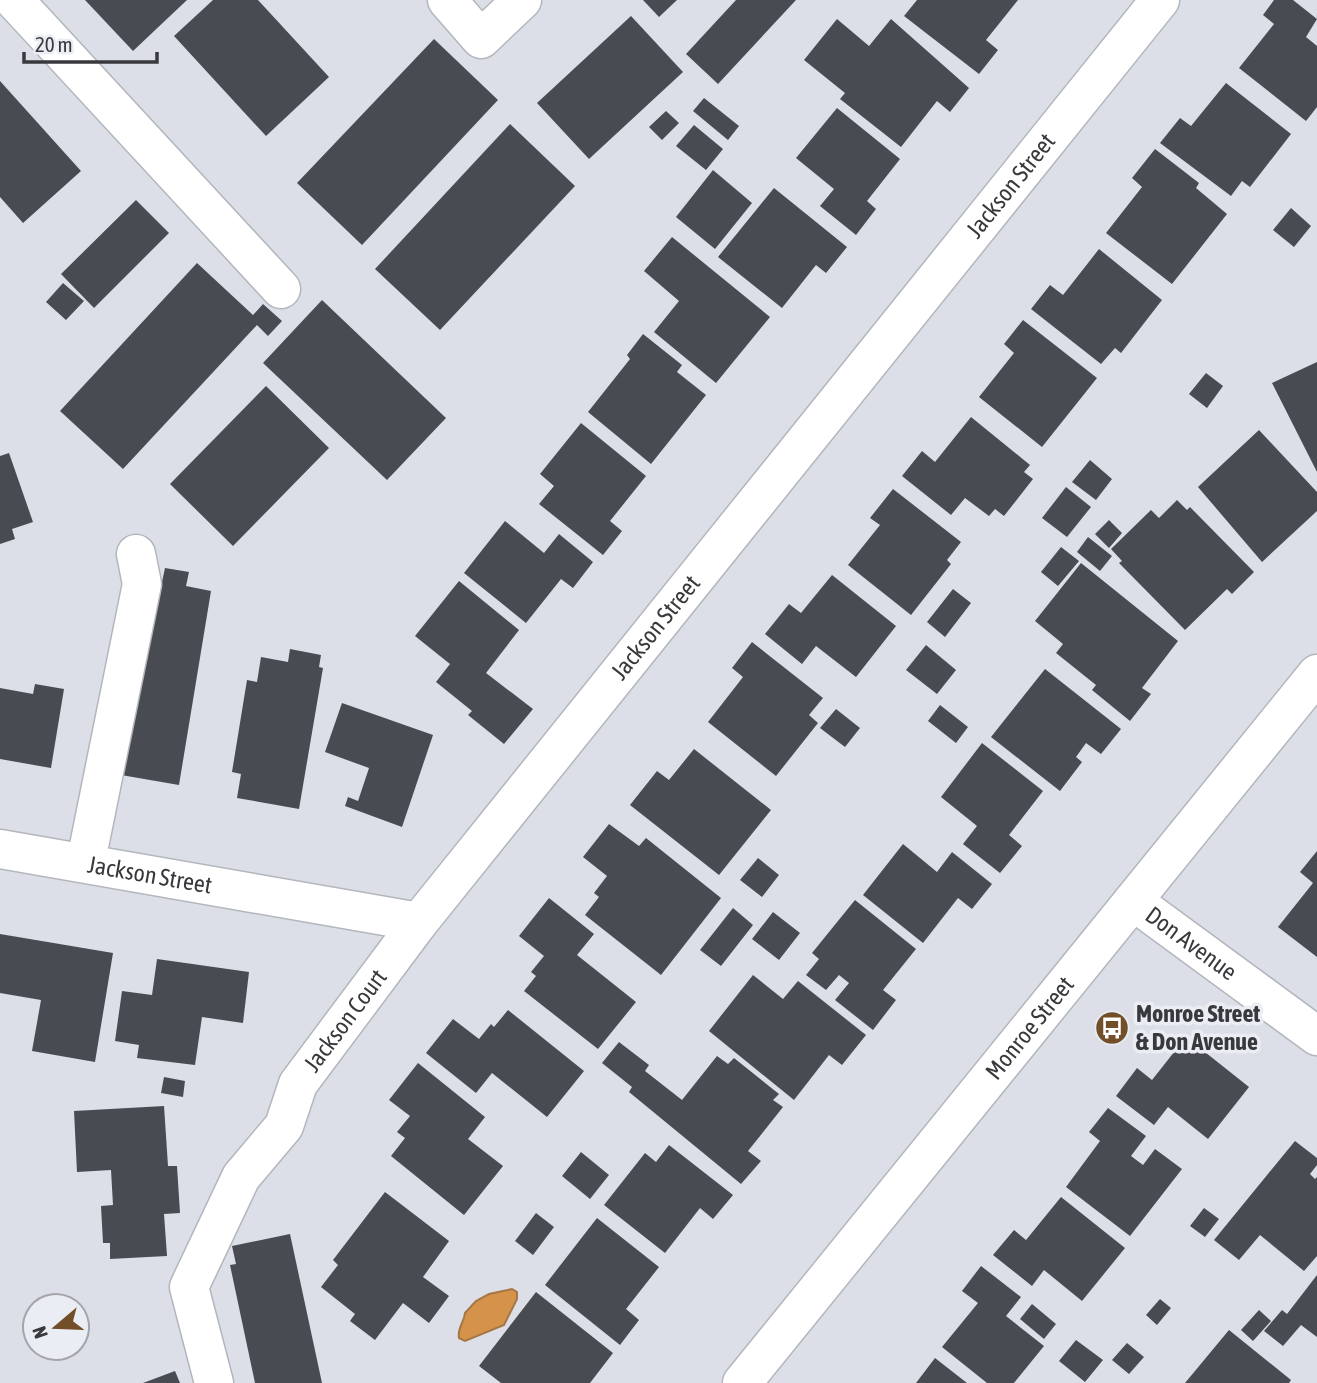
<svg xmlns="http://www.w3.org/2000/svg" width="1317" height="1383" font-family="'Asap Condensed',sans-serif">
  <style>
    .water { fill: #d5924b; stroke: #a67746; stroke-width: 2 }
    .building { fill: #494b52 }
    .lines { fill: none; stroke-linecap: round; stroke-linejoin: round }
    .minor-casing { stroke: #b3b6bd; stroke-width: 41 }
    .major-casing { stroke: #b3b6bd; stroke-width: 41 }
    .minor { stroke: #fff; stroke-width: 38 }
    .major { stroke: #fff; stroke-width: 38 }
    .labels { text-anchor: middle; stroke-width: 7; stroke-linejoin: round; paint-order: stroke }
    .street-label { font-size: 24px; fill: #38393c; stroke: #eaedf4 }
    .poi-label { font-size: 24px; font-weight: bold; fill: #38393c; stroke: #eaedf4; text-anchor: start }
  </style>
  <rect width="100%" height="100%" fill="#dcdfe7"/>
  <path class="water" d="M512,1289L517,1292V1299L504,1325L465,1341L459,1338C457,1328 464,1323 465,1313L476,1301L489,1294Z"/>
  <path class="building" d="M85,0H187L133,51Z
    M213,0H258L329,77L266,136L174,36Z
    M643,0H677L659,17Z
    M736,0H796L718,84L686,54Z
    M917,0H1018L986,40L998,50L979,74L904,16Z
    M1274,0H1293L1317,19L1306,37L1317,46V107L1306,121L1239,68L1274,24L1263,15Z
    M631,16L683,72L589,159L537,103Z
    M837,19L869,46L891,19L969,88L950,112L937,101L901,147L840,99L845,93L804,60Z
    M434,39L498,100L362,245L297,183Z
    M0,81L81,171L23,223L0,197Z
    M1226,83L1291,134L1250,187L1242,181L1231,196L1160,143L1180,118L1191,126Z
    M704,98L739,126L728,140L693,111Z
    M837,108L900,159L867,201L876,209L856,235L820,206L834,189L796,158Z
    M666,111L679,123L662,140L649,127Z
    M510,124L575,186L440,330L375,269Z
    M694,125L723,149L706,170L676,146Z
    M1155,149L1199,183L1196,188L1227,214L1172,284L1106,233L1142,187L1132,178Z
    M713,170L752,203L715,249L676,217Z
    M774,188L847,247L826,273L816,265L782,308L718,257Z
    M136,200L169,233L94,308L61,274Z
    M1291,208L1311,226L1294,247L1273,230Z
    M672,237L770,317L716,383L654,332L679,301L644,271Z
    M1099,249L1162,300L1121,353L1115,348L1101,364L1031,309L1050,285L1063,295Z
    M197,263L253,315L263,304L282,321L268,336L257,325L123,469L60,411Z
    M63,283L84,301L66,320L46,302Z
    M322,300L446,418L387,480L263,363Z
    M1023,320L1097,378L1042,447L979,397L1014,353L1004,344Z
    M643,334L682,365L677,372L706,395L651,464L588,412L630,359L627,355Z
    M1317,362V472L1272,383Z
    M1206,373L1223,386L1207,408L1189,394Z
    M266,386L329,448L233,546L170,484Z
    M971,417L1030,465L1024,472L1033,479L1004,516L995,509L989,516L965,498L951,515L902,476L922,451L935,462Z
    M581,423L646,476L610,521L622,531L603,555L539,504L554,486L540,474Z
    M1259,430L1317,492V511L1262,562L1198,487Z
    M9,453L33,522L12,529L15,539L0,544V456Z
    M1090,460L1112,479L1096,500L1072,482Z
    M1066,487L1091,507L1067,537L1042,518Z
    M893,489L961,542L947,560L951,564L911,615L848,565L880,525L870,518Z
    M1177,500L1187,510L1190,507L1254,572L1232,594L1227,589L1185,630L1119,563L1122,561L1111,549L1151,510L1159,518Z
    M1109,520L1122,533L1109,548L1095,534Z
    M505,521L544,553L559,534L593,562L573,588L561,579L526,623L464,573Z
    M1088,537L1112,556L1100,571L1077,552Z
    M1061,547L1079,561L1058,586L1041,572Z
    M1081,563L1178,641L1142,688L1151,694L1130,721L1092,690L1096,685L1056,653L1063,644L1035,621Z
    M165,568L189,572L186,586L211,591L179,785L121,775L153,580L162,582Z
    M832,575L896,626L856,677L816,646L802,664L765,634L789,604L801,613Z
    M459,581L519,630L486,673L533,709L504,744L468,715L472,711L436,682L450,664L415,636Z
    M953,589L971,603L945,637L927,622Z
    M752,642L823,698L809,715L818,723L776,776L708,722L743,677L732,668Z
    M926,645L956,670L937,694L906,670Z
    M290,649L321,655L319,667L323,668L299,809L237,798L241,774L232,772L247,680L257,682L261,657L288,662Z
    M1045,669L1121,729L1101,754L1086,743L1076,757L1082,762L1060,791L991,737Z
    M35,684L64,689L51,768L0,759V688L33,694Z
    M342,703L433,735L402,827L345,806L348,797L358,801L369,768L325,752Z
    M940,705L968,727L956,743L928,721Z
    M836,709L860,728L845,747L820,728Z
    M982,743L1043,791L1009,835L1022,846L1000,873L963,844L977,826L941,797Z
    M694,749L771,810L719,875L630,805L657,771L669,780Z
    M609,824L639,846L646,838L721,898L661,975L585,915L599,897L594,893L607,876L583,857Z
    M903,844L937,872L952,852L992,884L972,909L958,898L923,943L863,895Z
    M1317,851V957L1278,927L1313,883L1300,872Z
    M758,858L779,875L762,897L740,880Z
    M549,898L594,934L577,955L636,1002L598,1049L524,991L536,976L531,972L544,956L519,936Z
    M855,900L916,949L883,990L896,1000L873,1030L835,1000L849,983L839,975L826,990L806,975L819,959L812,953Z
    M733,908L753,925L721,966L700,950Z
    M773,912L800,933L779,960L752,939Z
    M0,934L113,953L95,1062L32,1051L41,1000L0,993Z
    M157,959L249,972L243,1023L202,1017L195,1065L137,1058L139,1045L115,1041L122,991L152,995Z
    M753,975L783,999L798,981L866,1035L842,1065L829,1055L794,1100L709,1031Z
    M508,1010L584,1071L547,1117L492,1073L476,1093L426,1053L453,1019L479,1039L491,1024L494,1027Z
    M1186,1037L1249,1087L1208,1139L1168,1107L1154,1125L1116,1096L1137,1068L1152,1080Z
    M619,1042L649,1065L645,1071L682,1100L717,1056L728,1064L734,1058L779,1094L773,1100L783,1107L748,1151L761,1161L741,1184L629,1092L632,1087L602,1063Z
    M418,1063L485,1117L468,1139L503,1166L464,1215L391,1156L405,1138L397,1132L410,1116L389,1100Z
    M164,1077L185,1081L183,1097L161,1093Z
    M164,1106L168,1166H177L180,1213L164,1214L167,1256L110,1259V1243H103L101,1206L113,1205L111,1170L77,1172L74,1111Z
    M1108,1108L1146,1136L1131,1156L1143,1165L1155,1149L1182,1169L1130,1236L1066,1187L1100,1141L1089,1132Z
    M1295,1141L1317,1158V1165L1310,1174L1315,1179L1317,1177V1256L1304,1271L1260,1235L1239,1260L1214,1240Z
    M669,1145L733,1195L713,1219L700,1208L665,1253L604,1205L645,1153L656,1162Z
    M581,1152L609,1175L590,1199L562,1176Z
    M385,1192L449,1241L423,1277L449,1296L429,1323L403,1303L375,1340L350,1321L355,1314L321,1287L338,1265L333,1260Z
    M1061,1197L1125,1248L1082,1301L1044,1270L1032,1286L993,1255L1014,1230L1026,1240Z
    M1204,1208L1219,1219L1205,1237L1190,1226Z
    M536,1213L554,1227L533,1255L515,1241Z
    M597,1218L659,1267L626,1309L639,1320L620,1345L545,1285Z
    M290,1234L322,1383H255L230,1265L236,1264L232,1246Z
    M981,1266L1021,1297L1006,1316L1044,1346L1014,1383H987L942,1347L978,1303L962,1291Z
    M1317,1275V1337L1301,1325L1283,1346L1264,1331L1282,1310L1287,1314Z
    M536,1292L613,1353L590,1383H501L479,1366Z
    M1160,1299L1171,1308L1157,1325L1146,1315Z
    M1032,1304L1056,1324L1044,1339L1020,1319Z
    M1259,1310L1271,1321L1253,1341L1241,1330Z
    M1229,1330L1291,1380L1289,1383H1185Z
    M1076,1340L1103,1360L1085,1382L1059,1361Z
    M1127,1343L1144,1357L1129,1374L1112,1360Z
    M935,1358L967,1383H916Z
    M175,1371L180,1383H143Z"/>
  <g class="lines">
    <g class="minor-casing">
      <g id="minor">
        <path d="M14,0L281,289"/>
        <path d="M447,0L481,39L522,0"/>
        <path id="s1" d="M0,849L419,922L1160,0"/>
        <path d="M86,861L142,584L136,554"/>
        <path id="s2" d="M1133,901L1317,1036"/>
        <path id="s3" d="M214,1383L189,1287L241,1177L284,1126L298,1084L419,922"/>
      </g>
    </g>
    <g class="major-casing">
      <g id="major">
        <path id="s4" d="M742,1383L1317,674"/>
      </g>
    </g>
    <use href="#minor" class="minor"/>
    <use href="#major" class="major"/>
  </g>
  <defs>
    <g id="bus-disc" transform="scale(1.75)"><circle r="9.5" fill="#734f29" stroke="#eaedf4"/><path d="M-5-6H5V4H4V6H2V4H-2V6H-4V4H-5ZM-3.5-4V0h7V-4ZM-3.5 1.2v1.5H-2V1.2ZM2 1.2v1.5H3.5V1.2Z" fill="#fff"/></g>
  </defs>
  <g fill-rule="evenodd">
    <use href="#bus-disc" x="1112" y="1028"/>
  </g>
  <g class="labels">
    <g class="street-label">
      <text dy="8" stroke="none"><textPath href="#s1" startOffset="1370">Jackson Street</textPath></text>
      <text dy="8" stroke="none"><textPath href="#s1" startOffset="803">Jackson Street</textPath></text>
      <text dy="8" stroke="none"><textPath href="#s1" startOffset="152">Jackson Street</textPath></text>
      <text dy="8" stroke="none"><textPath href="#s2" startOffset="72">Don Avenue</textPath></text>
      <text dy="8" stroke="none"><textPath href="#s3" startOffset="411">Jackson Court</textPath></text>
      <text dy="8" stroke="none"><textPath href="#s4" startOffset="457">Monroe Street</textPath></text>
    </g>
    <g class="poi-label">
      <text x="1136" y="1022">Monroe Street<tspan x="1136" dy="28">&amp; Don Avenue</tspan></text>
    </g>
  </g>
  <g transform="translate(56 1327) rotate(251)"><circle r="33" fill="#eaedf4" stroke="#a3a5aa" stroke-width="2"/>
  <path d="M0-5L12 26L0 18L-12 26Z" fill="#734f29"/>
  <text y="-10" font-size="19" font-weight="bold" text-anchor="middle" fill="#38393c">N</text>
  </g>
  <path d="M24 52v10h133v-10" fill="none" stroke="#38393c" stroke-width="3.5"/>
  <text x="35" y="52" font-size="21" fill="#38393c" stroke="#eaedf4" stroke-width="5" paint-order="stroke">20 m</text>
</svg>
